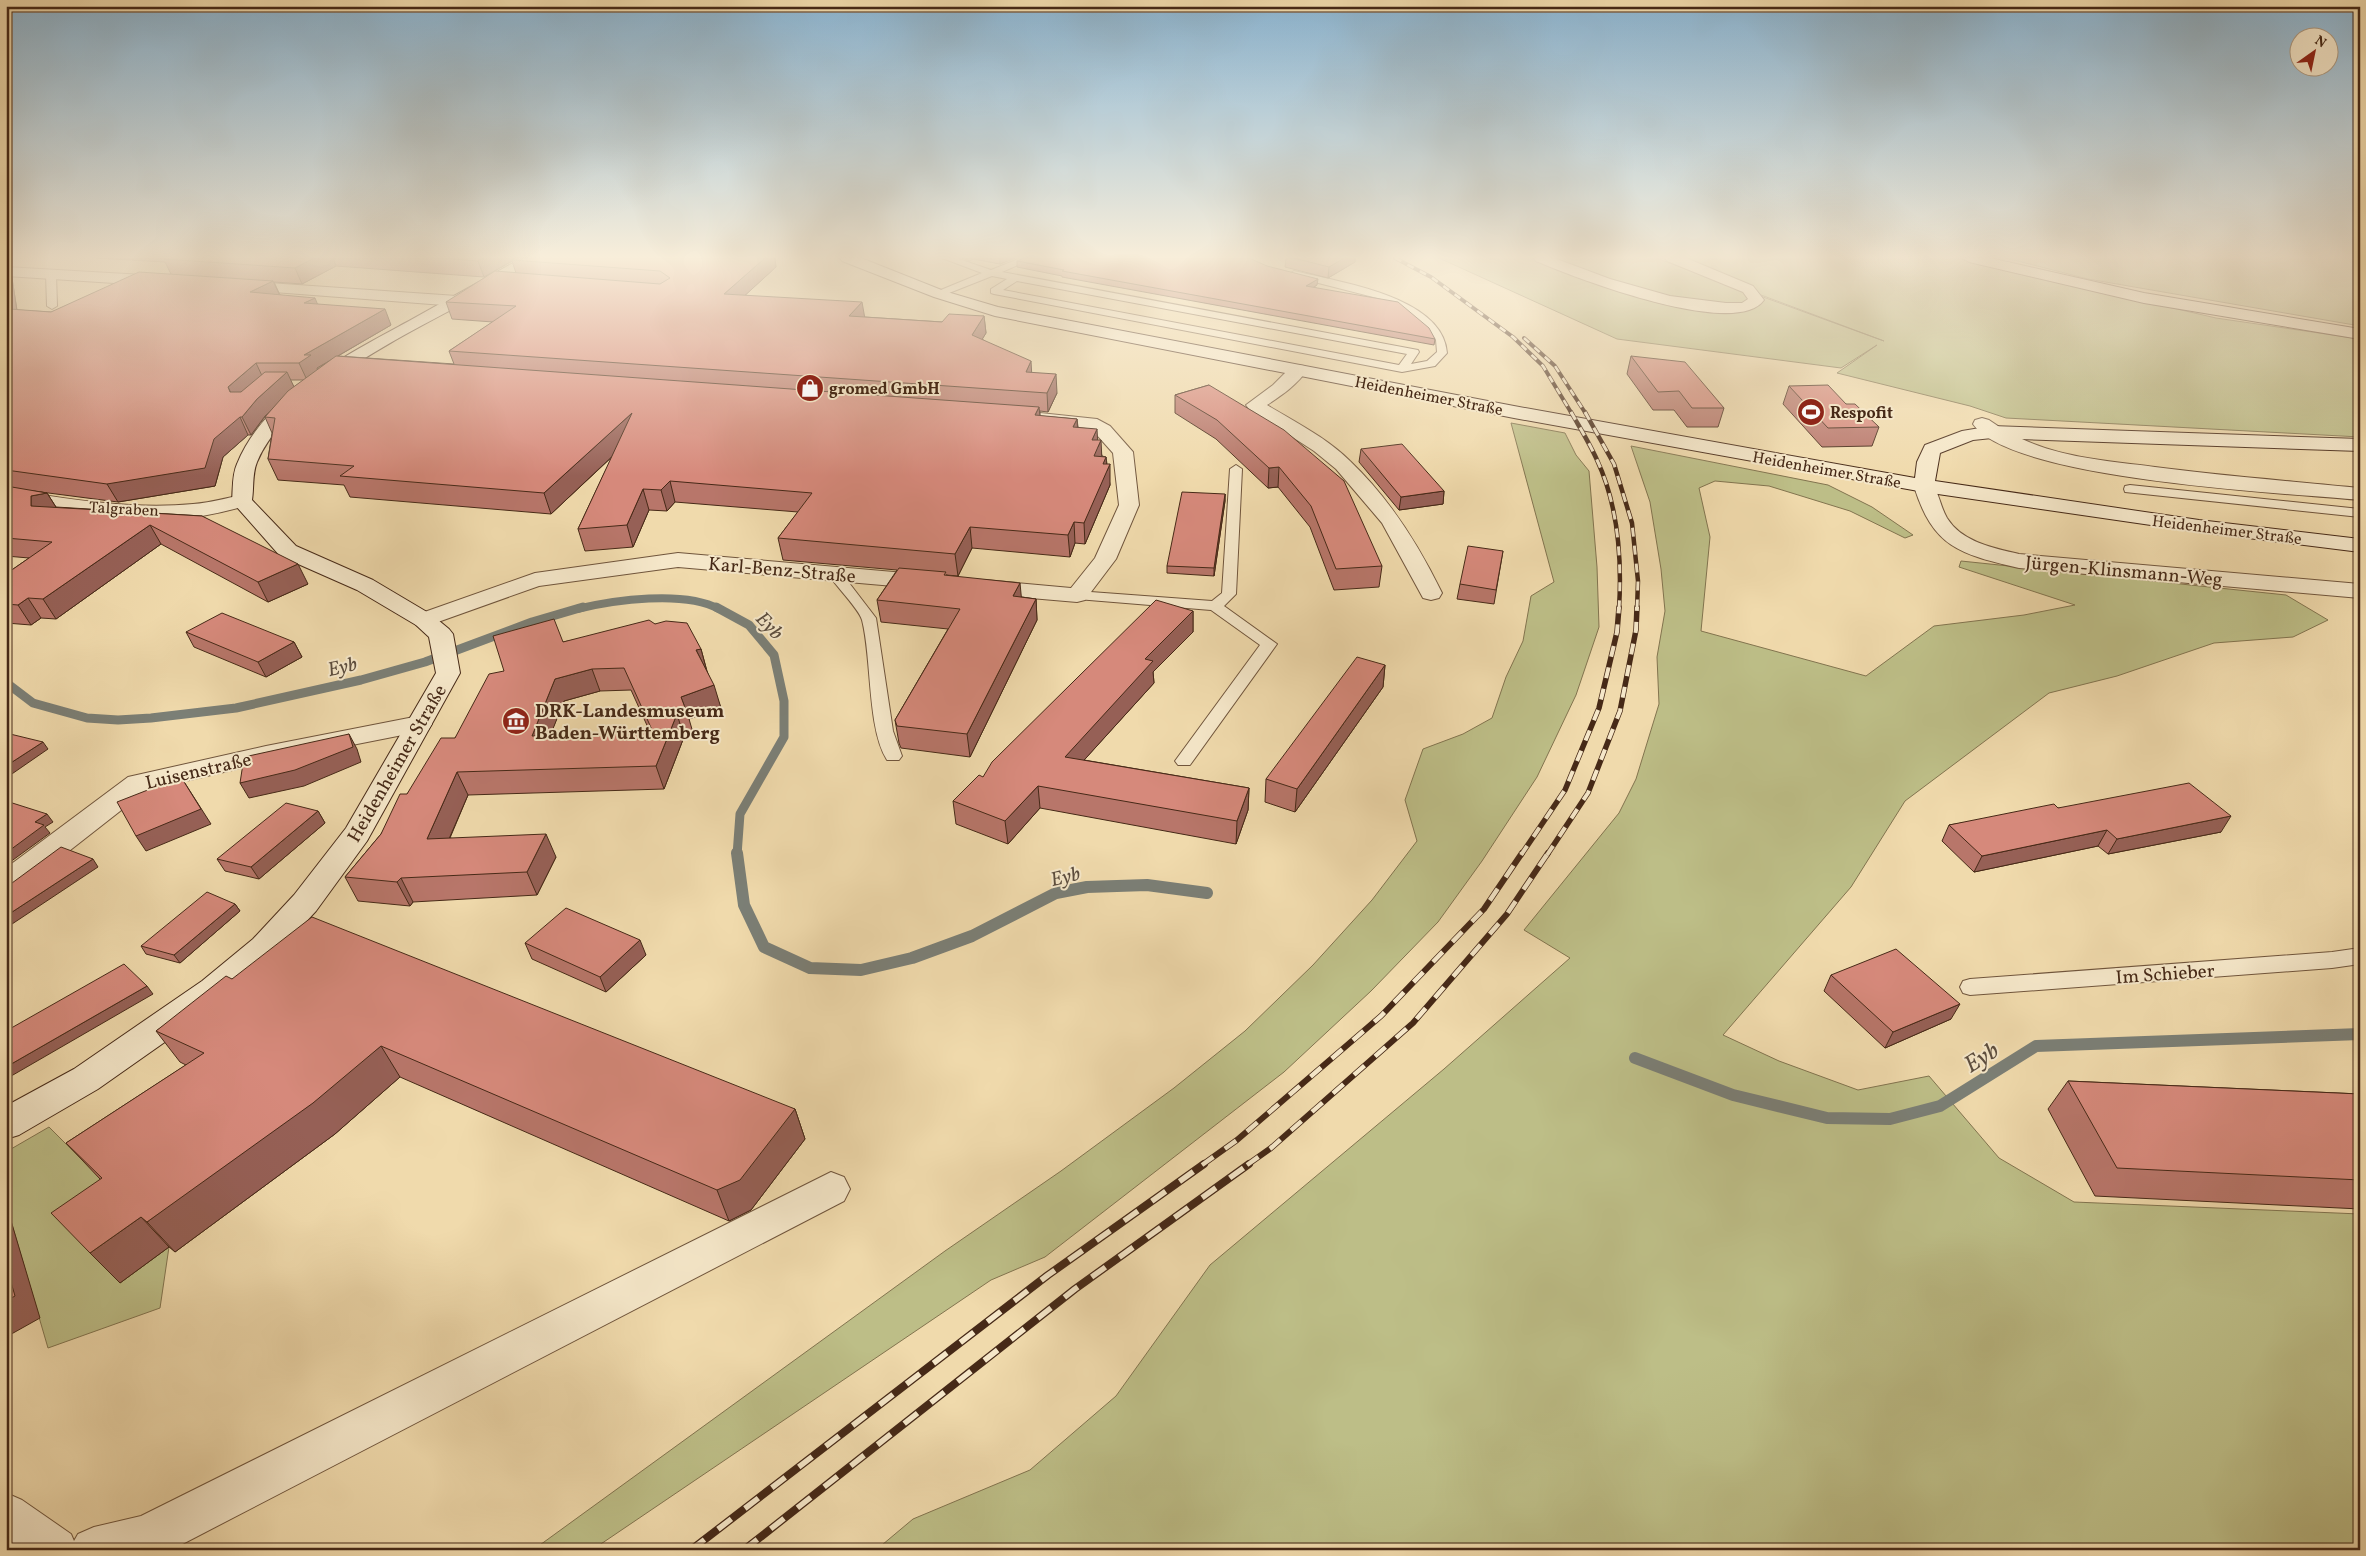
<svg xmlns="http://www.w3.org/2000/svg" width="2366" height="1556" font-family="Vollkorn,serif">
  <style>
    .green { fill: #bdbe87; stroke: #82744f }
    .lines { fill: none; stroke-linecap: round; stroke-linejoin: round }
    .stream-far2 { stroke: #7b7f76; stroke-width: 8 }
    .stream-far1 { stroke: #7b7f76; stroke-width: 9 }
    .stream { stroke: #7b7f76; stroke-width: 12 }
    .lane-casing { stroke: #70553c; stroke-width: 2 }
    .street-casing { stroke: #70553c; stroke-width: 2 }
    .secondary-casing { stroke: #462917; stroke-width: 2 }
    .lane { fill: #f5e7c9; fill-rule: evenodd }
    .street { fill: #f5e7c9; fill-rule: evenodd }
    .secondary { fill: #f5e7c9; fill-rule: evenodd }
    .rail-far4-casing { stroke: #462917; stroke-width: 4 }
    .rail-far3-casing { stroke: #462917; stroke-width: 4.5 }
    .rail-far2-casing { stroke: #462917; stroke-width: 5.5 }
    .rail-far1-casing { stroke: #462917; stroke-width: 6 }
    .rail-casing { stroke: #462917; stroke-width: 8 }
    .rail-far4 { stroke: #f5e7c9; stroke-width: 2.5; stroke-dasharray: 7; stroke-linecap: butt }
    .rail-far3 { stroke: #f5e7c9; stroke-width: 3; stroke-dasharray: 9; stroke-linecap: butt }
    .rail-far2 { stroke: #f5e7c9; stroke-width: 4; stroke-dasharray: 11; stroke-linecap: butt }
    .rail-far1 { stroke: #f5e7c9; stroke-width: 4.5; stroke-dasharray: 14; stroke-linecap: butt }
    .rail { stroke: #f5e7c9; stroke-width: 5.5; stroke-dasharray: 17; stroke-linecap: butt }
    .wall { fill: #b8766a; stroke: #462917; fill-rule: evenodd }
    .shaded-wall { fill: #966056; stroke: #462917 }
    .building { fill: #d6897b; stroke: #462917; fill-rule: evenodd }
    .labels { text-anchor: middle; stroke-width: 4; stroke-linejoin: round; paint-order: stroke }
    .far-poi-label { font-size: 16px; font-weight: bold; fill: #462917; stroke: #f5e7c9; text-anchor: start }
    .far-street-label { font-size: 16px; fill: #462917; stroke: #f5e7c9 }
    .street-label { font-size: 19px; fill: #462917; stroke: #f5e7c9 }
    .poi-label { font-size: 19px; font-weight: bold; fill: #462917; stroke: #f5e7c9; text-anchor: start }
    .water-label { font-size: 20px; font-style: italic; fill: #5c4d3e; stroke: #f5e7c9 }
    .near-water-label { font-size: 24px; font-style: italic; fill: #5c4d3e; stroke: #f5e7c9 }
  </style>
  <rect width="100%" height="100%" fill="#f0daac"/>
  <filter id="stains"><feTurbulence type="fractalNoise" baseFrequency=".004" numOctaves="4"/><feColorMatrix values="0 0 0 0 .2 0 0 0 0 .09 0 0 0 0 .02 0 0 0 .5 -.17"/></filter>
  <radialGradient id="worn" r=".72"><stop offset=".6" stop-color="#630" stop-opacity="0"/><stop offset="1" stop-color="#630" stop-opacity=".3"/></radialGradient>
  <path class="green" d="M1439,258H1656L1884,341L1662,258H1956L2216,318L2360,339V437L2006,418L1970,406L1837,373L1877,345L1841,368L1617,339Z
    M2006,258H2360V326L2088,279Z
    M1511,423L1565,433L1576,455L1589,471L1597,567L1599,627L1576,695L1537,777L1482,861L1438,922L1371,991L1284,1072L1045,1257L991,1280L592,1550H533L945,1251L1061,1171L1174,1088L1245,1031L1313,965L1372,900L1417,841L1405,800L1423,749L1463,734L1492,718L1506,677L1523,641L1531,596L1554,582Z
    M1631,446L1828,485L1872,507L1913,535L1905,538L1850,511L1769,486L1715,481L1699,488L1710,537L1701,631L1866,676L1934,626L2024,615L2075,605L1959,567L1961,561L2286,595L2328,620L2293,637L2214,643L2117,676L2049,693L1905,801L1851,887L1723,1035L1779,1061L1858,1090L1929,1076L1999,1158L2074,1202L2360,1214V1550H876L913,1519L1030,1470L1116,1396L1210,1265L1444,1069L1570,958L1524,930L1619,813L1636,779L1659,704L1657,657L1665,611L1661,569L1650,502Z
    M49,1127L169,1247L160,1308L48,1348L6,1204V1157L11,1149Z"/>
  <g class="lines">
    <path class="stream-far2" d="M577,609C614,600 684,590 719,609"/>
    <path class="stream-far1" d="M716,607L749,625L774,655L784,701V737L740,814L737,855
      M6,670L8,684L33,703L87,718L118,720L151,718L236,708L361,680L425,662L532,622L583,607"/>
    <path class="stream" d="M737,853L744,905L764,947L810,968L861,970L912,958L972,936L1056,893L1087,887L1147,885L1207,893
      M1635,1058L1733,1095L1827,1118L1890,1119L1940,1106L2036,1046L2360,1034"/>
    <g class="lane-casing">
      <path id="lane" d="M942,258H956L991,270L1021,258H1034L1002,272L1418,350L1419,352L1411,364L1427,361L1437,352L1436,340L1419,322L1398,307L1381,299L1291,276L1289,274L1294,271C1338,282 1443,296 1447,353L1435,366L1402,372L994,294L991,293V289L1007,279L992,276L939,297L936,296V292L982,273ZM1017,281L1407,354L1399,365L1003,290Z
        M51,271L56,274L57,306L52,309L47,306L46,274Z
        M1236,465L1242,469L1236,594L1224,606L1277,644L1190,765H1178L1175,761L1260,645L1211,610L1077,599L1070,595L1077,591L1212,601L1222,593L1230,469Z
        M2130,485L2360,509V517L2125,492L2124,489L2125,486Z
        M835,570L840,571L876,618L893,731L902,756L899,760H887C867,729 872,658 862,620C859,609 835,585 828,574Z
        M2360,948V964L2332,968L1970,995L1963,993L1960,987L1963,981L1970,979L2332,952Z"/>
    </g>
    <g class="street-casing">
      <path id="street" d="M1534,258H1554L1610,279L1670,296L1726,303H1742L1748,299L1743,292L1667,261L1665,258H1686L1753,286L1764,300C1736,340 1573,277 1536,261Z
        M6,267L161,276L169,281L161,286L6,276Z
        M239,281L457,296L463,298L465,301L463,304L457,306L234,289L231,286L234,283Z
        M1298,365L1304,366L1307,370C1297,385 1282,395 1267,405C1295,422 1327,438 1350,461C1390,499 1418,544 1442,593L1439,598L1431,600L1423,598L1382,523L1336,469L1314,451L1249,409L1246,405L1273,385L1292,366Z
        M1040,413L1097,419L1110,426L1133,452L1139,505L1116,559L1085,600L1077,602L984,594L976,592L973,587L976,582L984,580L1071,588L1095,558L1119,505L1113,453L1096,434L1086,428L1033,423L1031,419L1033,415Z
        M1982,418L1989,420C2041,457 2094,459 2155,467C2223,476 2291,481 2360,488V500C2287,493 2011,480 1973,424L1975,420Z
        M1924,480L1931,482C1939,492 1940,506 1947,518C1962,542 1993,548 2019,554L2360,584V598L2019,568C1960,554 1933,548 1914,486L1917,482Z
        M6,489C67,499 131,510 193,504C210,503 226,498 242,495L249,497L252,501L249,505C232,510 214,514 197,517C134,524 68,512 6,501Z
        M678,553L928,575L936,577L939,582L936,587L928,589L678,567L539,586L424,627L416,625L412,620L416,615L535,573Z
        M419,716L428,718L432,724L428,730L266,762L147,790L41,873L17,889L6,892V868L128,777L266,746Z
        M831,1172L844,1177L850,1189L844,1201L171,1550H15L6,1544V1493L22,1500L71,1534L74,1541L78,1534L94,1527L141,1516Z"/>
    </g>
    <g class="secondary-casing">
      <path id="secondary" d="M522,258H540C532,269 495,286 482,293C413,332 289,387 257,462C252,474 254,488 252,500L296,546L373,580L432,615L449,629L453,634L460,673L367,841L316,911L275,955L226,999L98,1089L19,1135L6,1139V1106L74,1069L202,981L253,939L294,895L346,828L436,673L429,637L416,625L357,590L280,556L235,505L232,501C233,489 232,475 237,464C264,396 348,354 409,321C446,300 484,279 522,258Z
        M840,258H861L944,291L998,307L1514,406L1915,478L1917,462L1925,445L1962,431L1992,426L2360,439V451L1992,438L1973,440L1940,453L1935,481L2199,520L2360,539V552L2199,532L1924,492L1514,418L995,316L934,297L842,261Z
        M1962,258H1990L2144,293L2360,329V339L2144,303L1969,262Z"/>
    </g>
    <use href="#lane" class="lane"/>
    <use href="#street" class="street"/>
    <use href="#secondary" class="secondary"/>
    <g class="rail-far4-casing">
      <path id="rail-far4" d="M1395,258L1431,277L1513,337L1543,366L1572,414
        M1524,338L1555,366L1586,414"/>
    </g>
    <g class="rail-far3-casing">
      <path id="rail-far3" d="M1571,412C1580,428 1590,444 1597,460C1618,505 1622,560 1619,609
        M1585,412L1614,464L1632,523L1638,581L1637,609"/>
    </g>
    <g class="rail-far2-casing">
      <path id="rail-far2" d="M1521,855L1565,790L1599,708L1617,632L1619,607
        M1547,855L1588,793L1620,711L1636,630L1637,607"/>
    </g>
    <g class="rail-far1-casing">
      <path id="rail-far1" d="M1202,1165L1237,1140L1381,1016L1484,909L1522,853
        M1247,1165L1271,1148L1413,1023L1507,914L1548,853"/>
    </g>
    <g class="rail-casing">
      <path id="rail" d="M691,1550L1048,1275L1204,1164
        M744,1550L1075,1289L1249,1164"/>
    </g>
    <use href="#rail-far4" class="rail-far4"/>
    <use href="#rail-far3" class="rail-far3"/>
    <use href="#rail-far2" class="rail-far2"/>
    <use href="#rail-far1" class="rail-far1"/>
    <use href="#rail" class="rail"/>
  </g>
  <path class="wall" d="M97,258H775L776,267L745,295L864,317L942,322L984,316L986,333L982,339L1032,373L1057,393L1048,412L1040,411V416L1077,419L1078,427L1098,440L1102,456L1106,457L1110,485L1085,544L1075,543L1070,557L972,548L958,576L946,575L1022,597L1036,599L1037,620L970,757L901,748L899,743L895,720L948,629L881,622L877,600L897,570L783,560L778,538L798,512L675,502L667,511L649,510L633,547L585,551L578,529L612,457L551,514L350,497L344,485L278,480L268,459L272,433L265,417L251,435H248L223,457L215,486L118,502L33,491L47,493L56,507L202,516L308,584L268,602L161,544L56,619L41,618L31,625L6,623V574L29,558L6,556V268L12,278L17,310L51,312L171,274L165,262ZM512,261L516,273L446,302L452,319L493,322L449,351L454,364L338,356L391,325L317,304L280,295L274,282L302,284L336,266L484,277ZM328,361L317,370V368ZM290,380H304L294,387Z
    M962,258H1015L1000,264L974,259L969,261Z
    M1286,258H1355V262L1328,278L1285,267Z
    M1017,261L1317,285L1314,287L1435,339L1434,345L1062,277V276L1017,267Z
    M1631,356L1724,408L1718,427H1687L1674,410H1653L1627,374Z
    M1209,385L1382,566L1379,587L1334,590L1310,527L1278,487L1268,488L1216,439L1175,413V395Z
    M1789,386L1846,404L1879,427L1872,446L1822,447L1783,404Z
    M1361,449L1444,491L1443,504L1399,510L1359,462Z
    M1225,494V501L1214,576L1167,573V566Z
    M1503,551L1494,604L1457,599L1460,584Z
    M1193,611V632L1153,672L1154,683L1084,760L1249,788L1248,810L1236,844L1040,808L1008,844L956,824L953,801Z
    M655,624L701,649L707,671L721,708L689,719L694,736L684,737L664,789L468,795L450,838L556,857L537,895L413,902L410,906L358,901L345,877L381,834L407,794L455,738L504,671L563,642ZM631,690L650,732L550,735L564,701L600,691Z
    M186,632L294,642L302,657L266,677L194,647Z
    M1385,665L1383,687L1295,812L1265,802L1266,779Z
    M2058,808L2221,832L2108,854L2098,846L1974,872L1942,841L1949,825Z
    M318,811L325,823L259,879L225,871L217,859Z
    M235,904L240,911L180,963L146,954L141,946Z
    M525,943L646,955L606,992L532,959Z
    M1831,975L1951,1019L1885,1048L1824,991Z
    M232,979L795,1109L805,1139L751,1210L729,1221L400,1077L335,1134L175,1252L169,1247L120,1283L100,1179L66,1143L186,1065L180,1062L156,1031Z
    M2068,1081L2360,1094V1209L2095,1196L2048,1109Z"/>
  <path class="shaded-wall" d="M314,258H333L336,266L302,284L295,268Z
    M483,258H518L512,260V261L484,277L478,261Z
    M765,258H775L776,267L728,311L724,294Z
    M1000,258H1015L1000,264Z
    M1344,258H1355V262L1328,278L1329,267Z
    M6,268L12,278L19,325L10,309L6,284Z
    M1318,279L1317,285L1306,292V286Z
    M273,281L280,296L250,292Z
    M315,298L321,313L304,303Z
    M862,302L865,319L849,316Z
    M385,309L391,325L317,368L318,372L307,380L299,363L304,355Z
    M984,316L986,333L974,353L972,335Z
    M1031,361L1032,379L1026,372Z
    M256,363L264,380L239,409L228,387Z
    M287,372L295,389L265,416L251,435L242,417L257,399Z
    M1056,374L1057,393L1048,412L1047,393Z
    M1039,407L1041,427L1035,415Z
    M632,413L638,432L551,514L544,493Z
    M240,417L248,435L223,457L215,486L118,502L107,484Z
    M1077,419L1078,438L1073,427Z
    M1097,429L1098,447L1101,440L1102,461L1095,476L1092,440Z
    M1106,457L1107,471L1110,464V485L1085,544L1084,523L1103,464Z
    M1279,467L1278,487L1268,488L1269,468Z
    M670,481L675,502L667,511L661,490Z
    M643,489L649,510L633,547L627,525Z
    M1444,491L1443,504L1399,510L1401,497Z
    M47,493L59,512L31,506V496Z
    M1225,494V501L1214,576V568Z
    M1074,522L1075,543L1070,557L1068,535Z
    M150,525L161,544L56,619L43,599Z
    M970,527L972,548L958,576L955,554Z
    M298,564L308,584L268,602L258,582Z
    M1020,583L1022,604L1013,596Z
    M28,598L41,618L31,625L18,605Z
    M1036,599L1037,620L970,757L967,734Z
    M1193,611V632L1153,672L1154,683L1067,779L1065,757L1145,659Z
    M294,642L302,657L266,677L258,662Z
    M701,649L707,672L696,650Z
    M1385,665L1383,687L1295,812L1297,789Z
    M592,669L600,691L564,701L541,759L532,736L555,679Z
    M714,685L721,708L689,719L681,697Z
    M677,714L684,737L664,789L656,766Z
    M349,734L357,749L361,762L304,786L249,798L240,783Z
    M43,742L48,749L6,778V766Z
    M457,772L468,795L439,862L427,839Z
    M181,777L211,824L146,851L136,836Z
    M1038,786L1040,808L1008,844L1005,821Z
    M1249,788L1248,810L1236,844L1237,821Z
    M318,811L325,823L259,879L251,867Z
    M47,814L53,822L45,827L50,833L6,865V853L35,822Z
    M2231,816L2221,832L2108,854L2117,839Z
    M2107,830L2098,846L1974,872L1982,856Z
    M546,834L556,857L537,895L527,872Z
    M93,859L98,867L6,928V916Z
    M401,878L413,902L410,906L397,882Z
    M235,904L240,911L180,963L174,955Z
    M640,940L646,955L606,992L600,977Z
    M147,986L153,994L6,1079V1067Z
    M1960,1004L1951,1019L1885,1048L1893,1032Z
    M381,1046L400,1077L335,1134L175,1252L147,1222Z
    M795,1109L805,1139L751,1210L729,1221L717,1190Z
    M6,1204L40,1318L6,1337Z
    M141,1217L169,1247L120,1283L90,1253Z"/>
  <path class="building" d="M166,258H314L295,268L164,259Z
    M445,258H483L478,261Z
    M515,258H765L724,294L862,302L849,316L942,322L949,314L984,316L972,335L1031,361L1026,372L1056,374L1047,393L449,351L516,306L446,302L495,271L660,284L670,278L660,271L512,260Z
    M1023,258H1249L1267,266L1318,279L1306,286L1398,302L1429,328L1435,339L1062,271L1064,270L1017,261Z
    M1294,258H1344L1329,267Z
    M139,272L273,281L250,292L315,298L304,303L385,309L304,355H311L299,363H256L228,387L230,392H241L265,372H287L257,399L242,417H240L214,439L205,468L107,484L6,470V284L10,309L51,312Z
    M336,356L1039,407L1035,415L1077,419L1073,427L1097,429L1092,440H1101L1094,456L1106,457L1103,464H1110L1084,523L1074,522L1068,535L970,527L955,554L778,538L812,493L670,481L661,490L643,489L627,525L578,529L632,413L544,493L340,476L354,466L268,459L275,418L265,417L288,391Z
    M1631,356L1685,362L1724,408H1692L1679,391L1658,392Z
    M1209,385L1284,430L1344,481L1382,566L1336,569L1311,506L1279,467L1269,468L1217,420L1175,395Z
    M1828,385L1846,404H1855L1879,427L1828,428L1789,386Z
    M1402,444L1444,491L1401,497L1361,449Z
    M6,486L47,493L31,496V506L202,516L298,564L258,582L150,525L43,599L28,598L18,605L6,604V574L52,542L6,538Z
    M1182,492L1225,494L1214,568L1167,566Z
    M1468,546L1503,551L1496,590L1460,584Z
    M899,568L946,572L944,575L1020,583L1013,596L1036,599L967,734L897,726L895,720L960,609L877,600Z
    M1156,600L1193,611L1145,659L1153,661L1065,757L1249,788L1237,821L1038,786L1005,821L953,801L979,775L983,777L992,762Z
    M222,613L294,642L258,662L186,632Z
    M554,619L563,642L649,620L655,624L666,621L687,623L701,649L696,650L714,685L681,697L687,713L677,714L656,766L457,772L427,839L546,834L527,872L401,878L397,882L345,877L381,834L400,794H407L441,738H455L489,674L504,671L493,636ZM624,668L653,732L532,736L555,679L592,669Z
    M1357,657L1385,665L1297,789L1266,779Z
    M6,733L43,742L6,766Z
    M349,734L353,747L295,770L240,783L244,757Z
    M181,777L201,809L136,836L117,802Z
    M2189,783L2231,816L2117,839L2107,830L1982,856L1949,825L2054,804L2058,808Z
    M6,801L47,814L35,822L44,825L6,853Z
    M286,803L318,811L251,867L217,859Z
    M61,847L93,859L6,916V884L12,883Z
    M207,892L235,904L174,955L141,946Z
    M566,908L640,940L600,977L525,943Z
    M312,917L795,1109L740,1180L717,1190L381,1046L313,1103L147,1222L141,1217L90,1253L51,1213L102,1178L66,1143L204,1053L156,1031L226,976L232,979Z
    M1896,949L1960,1004L1893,1032L1831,975Z
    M124,964L147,986L6,1067V1031Z
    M2068,1081L2360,1094V1180L2117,1168Z
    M6,1265L15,1296L6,1301Z"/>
  <linearGradient id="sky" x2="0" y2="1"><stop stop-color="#8bb6d4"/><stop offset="0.54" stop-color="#f8eeda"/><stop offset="1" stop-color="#f8eeda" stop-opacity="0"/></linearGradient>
  <rect width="2366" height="476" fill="url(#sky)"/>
  <defs>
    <g id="shop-disc" transform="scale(1.4375)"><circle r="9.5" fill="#8f2418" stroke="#f5e7c9"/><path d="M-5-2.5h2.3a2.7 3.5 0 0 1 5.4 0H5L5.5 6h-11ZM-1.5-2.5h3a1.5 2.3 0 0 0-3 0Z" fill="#fff"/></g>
    <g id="stadium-disc" transform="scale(1.4375)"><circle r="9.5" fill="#8f2418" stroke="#f5e7c9"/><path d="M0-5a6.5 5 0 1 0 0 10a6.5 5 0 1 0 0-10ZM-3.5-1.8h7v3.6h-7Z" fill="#fff"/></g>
    <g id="museum-disc" transform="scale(1.4375)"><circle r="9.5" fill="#8f2418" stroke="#f5e7c9"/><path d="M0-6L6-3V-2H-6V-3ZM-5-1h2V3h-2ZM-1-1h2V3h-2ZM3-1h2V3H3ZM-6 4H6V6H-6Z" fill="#fff"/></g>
  </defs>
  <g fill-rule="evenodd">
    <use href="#shop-disc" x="810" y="388"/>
    <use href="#stadium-disc" x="1811" y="412"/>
    <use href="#museum-disc" x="516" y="721"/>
  </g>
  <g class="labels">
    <g class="far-poi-label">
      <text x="829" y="394">gromed GmbH</text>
      <text x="1830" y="418">Respofit</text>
    </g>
    <g class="far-street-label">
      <text transform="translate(1429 395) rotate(11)" y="6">Heidenheimer Straße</text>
      <text transform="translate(1827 469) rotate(10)" y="6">Heidenheimer Straße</text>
      <text transform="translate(124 508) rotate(3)" y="6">Talgraben</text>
      <text transform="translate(2227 529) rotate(7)" y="6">Heidenheimer Straße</text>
    </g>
    <g class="street-label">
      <text transform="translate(782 569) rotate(5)" y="7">Karl-Benz-Straße</text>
      <text transform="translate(2124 570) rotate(5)" y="7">Jürgen-Klinsmann-Weg</text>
      <text transform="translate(396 763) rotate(-60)" y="7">Heidenheimer Straße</text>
      <text transform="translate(198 770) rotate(-13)" y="7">Luisenstraße</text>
      <text transform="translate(2165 973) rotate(-4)" y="7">Im Schieber</text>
    </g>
    <g class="poi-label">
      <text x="535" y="717">DRK-Landesmuseum<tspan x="535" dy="22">Baden-Württemberg</tspan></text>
    </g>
    <g class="water-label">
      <text transform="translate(770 625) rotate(46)" y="7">Eyb</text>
      <text transform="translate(342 666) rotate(-13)" y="7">Eyb</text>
      <text transform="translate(1065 876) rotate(-14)" y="7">Eyb</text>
    </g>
    <g class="near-water-label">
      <text transform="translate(1981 1057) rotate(-32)" y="8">Eyb</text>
    </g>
  </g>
  <rect width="2366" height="1556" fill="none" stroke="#f0daac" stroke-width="25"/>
  <rect x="8" y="8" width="2351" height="1541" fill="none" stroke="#462917" stroke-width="2.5"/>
  <rect x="12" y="12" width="2341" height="1531" fill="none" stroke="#462917"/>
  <g transform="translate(2314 52) rotate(33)"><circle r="24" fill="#f5e7c9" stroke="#af9b82"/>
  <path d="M0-4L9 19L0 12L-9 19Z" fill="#8f2418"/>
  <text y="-8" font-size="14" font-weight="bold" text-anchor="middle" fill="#462917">N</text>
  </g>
  <rect width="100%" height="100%" filter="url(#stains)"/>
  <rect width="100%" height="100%" fill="url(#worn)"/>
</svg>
